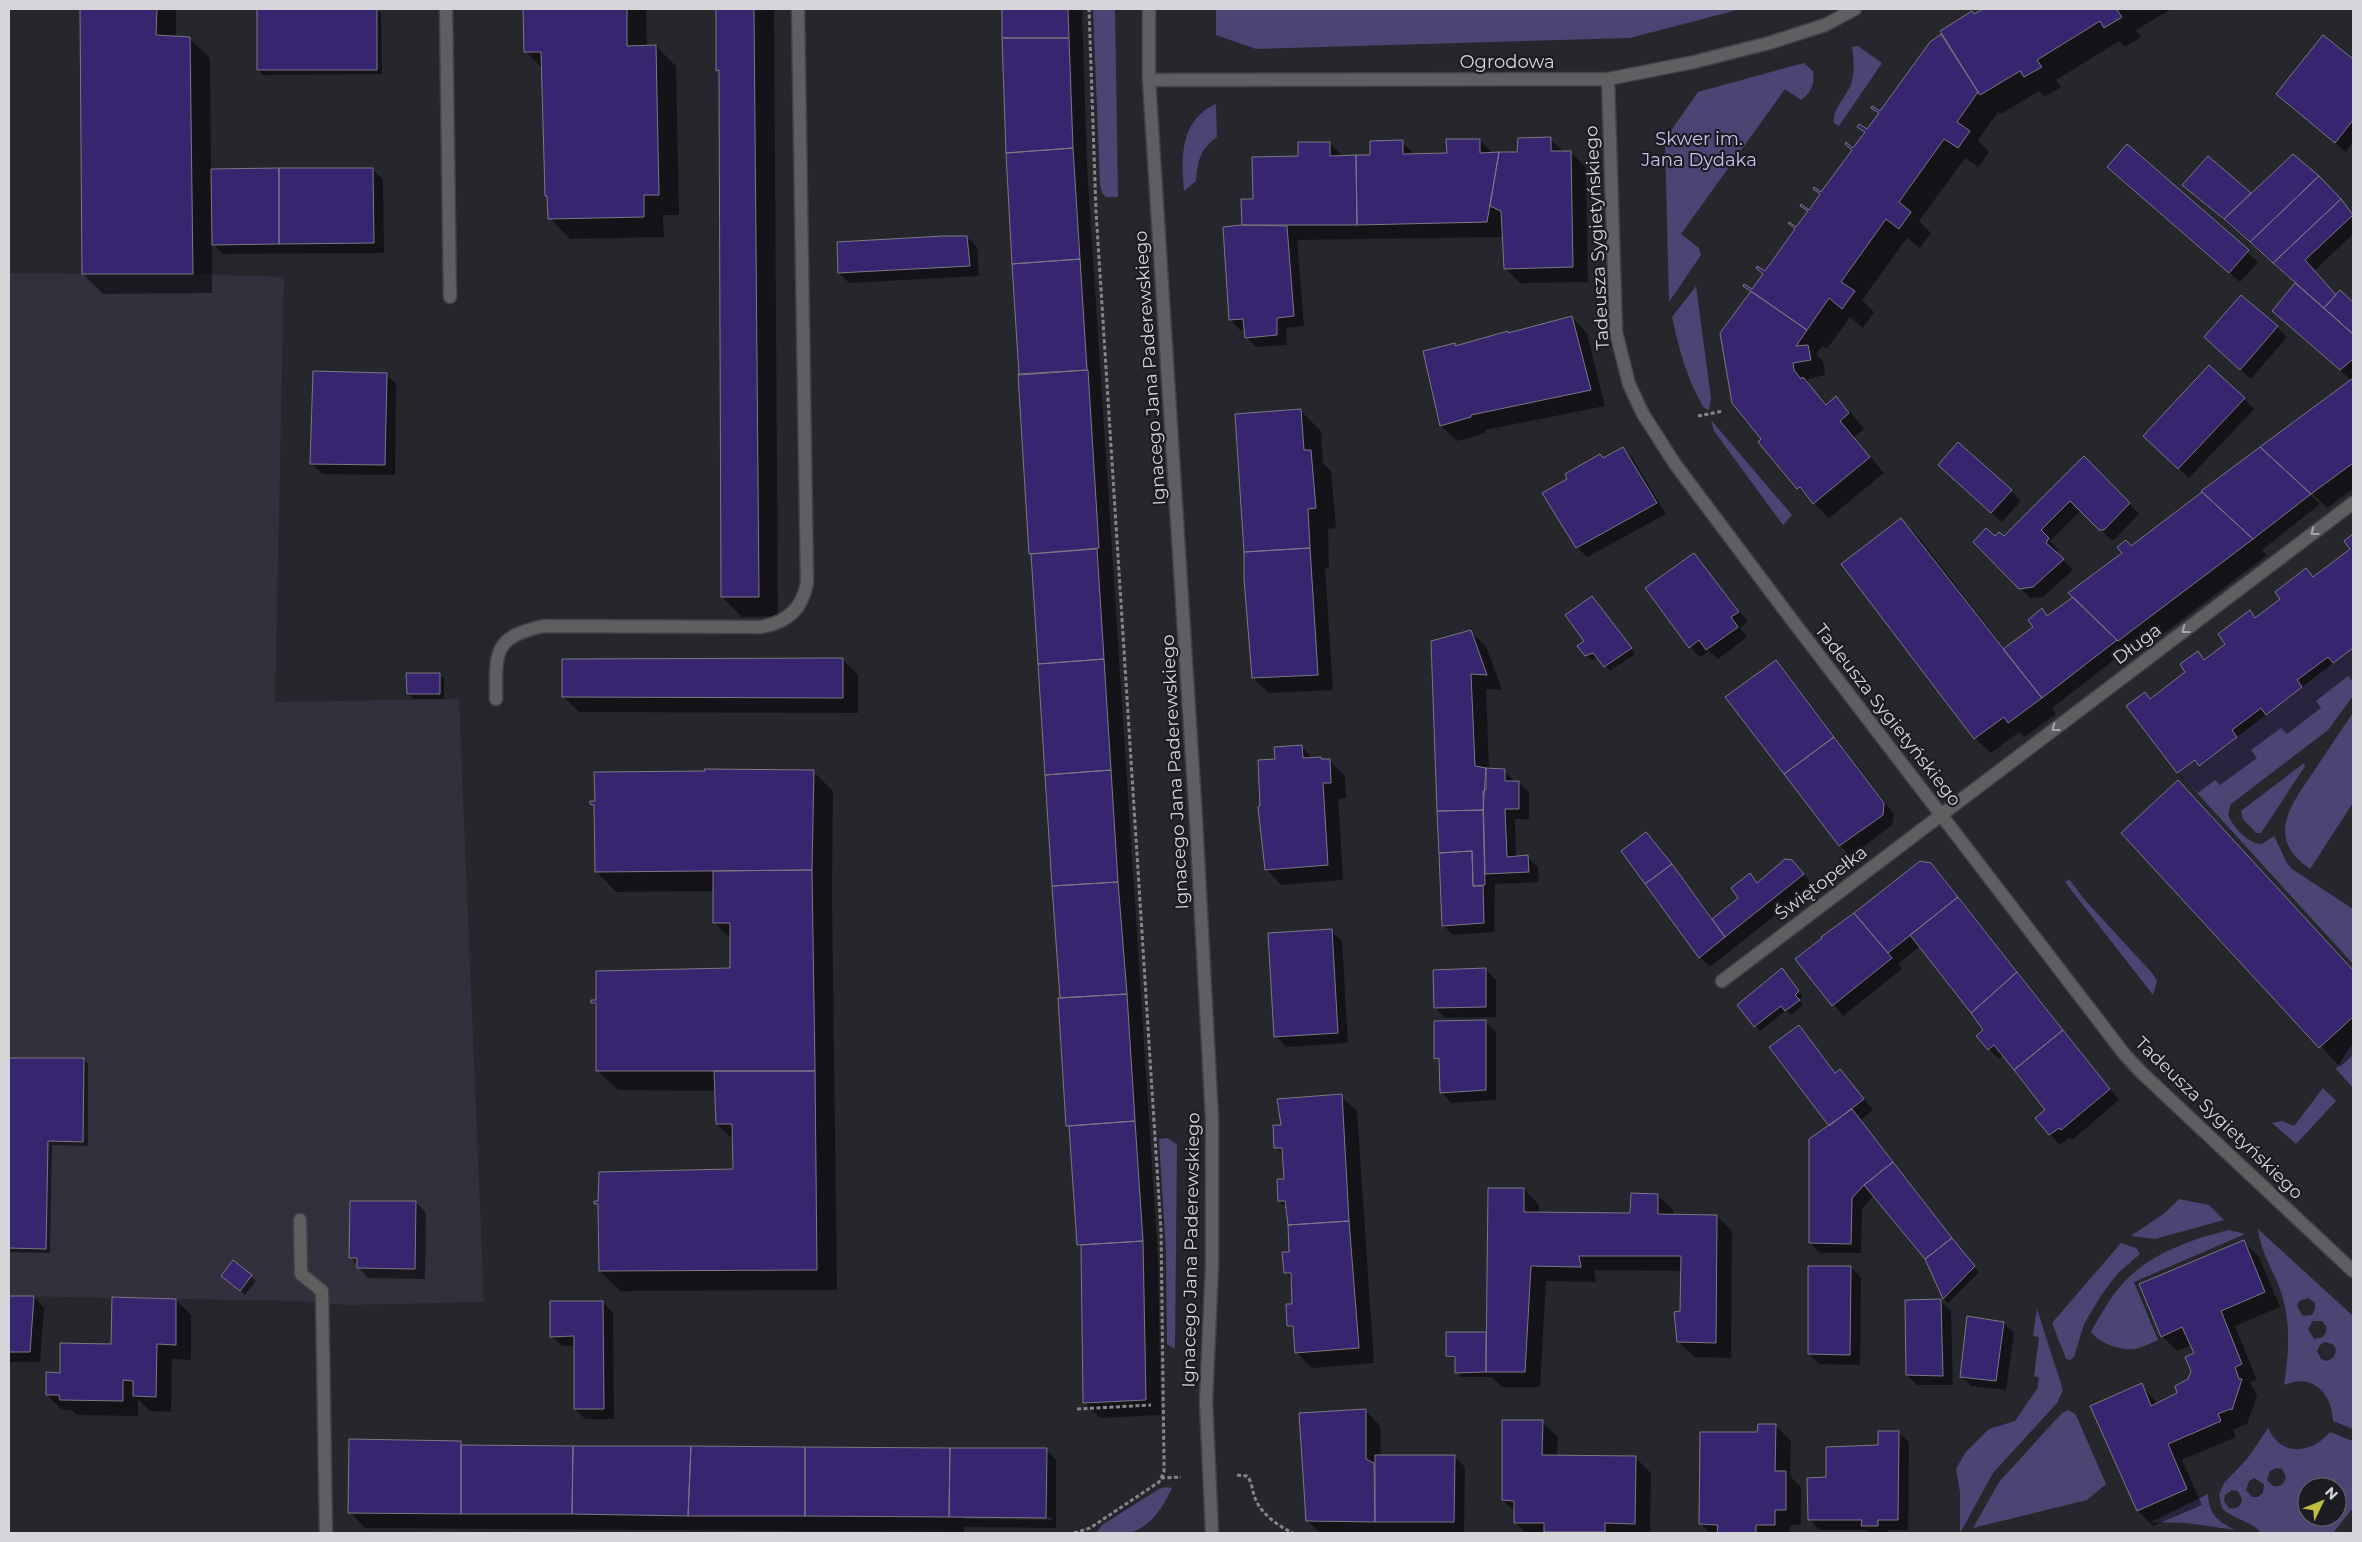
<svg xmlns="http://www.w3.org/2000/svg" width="2362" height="1542" font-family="Montserrat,sans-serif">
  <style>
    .built { fill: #31303c }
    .green { fill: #4b4573; fill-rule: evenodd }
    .shadow { fill: #0007; fill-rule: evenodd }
    .building { fill: #37256f; stroke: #7a7982 }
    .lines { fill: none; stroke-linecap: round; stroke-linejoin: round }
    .minor-casing { stroke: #424249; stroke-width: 15 }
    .path { stroke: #85858a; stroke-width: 3; stroke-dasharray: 4 2.5; stroke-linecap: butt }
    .minor { stroke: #5f5f62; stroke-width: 12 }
    .oneway { stroke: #a6a6aa }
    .labels { text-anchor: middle; stroke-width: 4.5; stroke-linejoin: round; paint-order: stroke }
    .street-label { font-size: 18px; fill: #d6d5da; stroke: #1d1c23 }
    .park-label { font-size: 18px; fill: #c6c2ee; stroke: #1d1c23 }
  </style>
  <rect width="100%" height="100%" fill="#26262d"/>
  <path class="built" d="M9,273L193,274L284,277L275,702L459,699L484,1302L348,1305L300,1301L9,1296Z"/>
  <path class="green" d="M1093,9H1115L1118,197H1106L1102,193L1100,185Z
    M1216,9H1741L1630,38L1256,49L1216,35Z
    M1858,46L1882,63L1839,126L1834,123C1832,110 1844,99 1850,87C1855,76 1854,59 1852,47Z
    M1804,63L1813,71C1815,83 1812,92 1801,100L1785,89L1681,234L1699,248L1701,255L1669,302L1665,139L1698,92Z
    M1216,104L1217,137C1199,150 1198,161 1196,181L1184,191C1181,157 1180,120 1216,104Z
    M1696,286L1711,398L1709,410L1704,408C1687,380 1679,349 1672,317Z
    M1711,420L1792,515L1783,525L1714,431Z
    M2353,648V696L2328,730L2231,804L2228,814C2232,826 2248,844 2262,844L2274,836L2287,863L2292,869L2353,909V964L2178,772L2195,760L2199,766Z
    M2353,713V803L2310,869C2265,838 2290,806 2314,771C2327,751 2340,732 2353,713Z
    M2304,763L2305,766L2261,833H2256L2243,819L2241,811Z
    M2069,879L2084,899L2152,973L2157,981L2153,995L2065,882Z
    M2353,1043V1088L2336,1069Z
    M2323,1088L2336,1101L2296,1144L2272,1123L2282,1121L2294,1126Z
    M1167,1138L1177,1144L1175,1349L1167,1344L1166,1253L1159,1139Z
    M2179,1199L2209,1205L2224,1220L2155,1239L2131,1236L2166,1212Z
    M2258,1229L2353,1316V1429L2333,1421C2332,1394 2313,1372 2284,1385C2289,1353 2291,1322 2281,1292C2274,1271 2260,1251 2258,1229ZM2308,1298L2315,1303V1309L2312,1315L2303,1316L2297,1306L2299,1301ZM2313,1321H2322L2326,1326V1332L2323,1337L2314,1339L2308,1329ZM2325,1342L2334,1345L2336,1350L2334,1357L2327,1361L2321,1359L2317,1351L2320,1345Z
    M2229,1230L2245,1234L2134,1282L2158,1340C2151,1343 2143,1347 2135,1349C2121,1351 2099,1343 2091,1332L2093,1328C2101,1315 2108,1301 2118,1289C2145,1255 2189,1240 2229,1230Z
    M2121,1243L2136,1248L2140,1254L2118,1273L2102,1294L2084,1324L2074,1357L2070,1360L2066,1359L2052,1323Z
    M2037,1309L2063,1390L2057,1403L1993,1473L1960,1533V1492L1956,1469L1965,1453L1989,1429L2015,1421L2037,1389L2039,1378L2034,1376L2039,1337L2033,1336Z
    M2069,1410L2076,1415L2106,1484L2087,1500L1973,1528L1999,1482L2062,1413Z
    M2268,1428C2281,1457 2312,1454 2330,1432L2353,1441V1508L2333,1533H2261C2251,1520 2233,1520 2222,1508L2219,1495L2224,1483L2247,1459ZM2276,1468L2282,1469L2286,1477C2284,1484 2281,1487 2273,1486L2267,1480L2270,1471ZM2254,1478L2264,1484L2263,1493L2258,1497H2252L2246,1490L2249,1481ZM2307,1487H2337V1517H2307ZM2232,1490L2238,1491L2242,1499C2241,1507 2237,1509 2229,1508L2224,1501L2225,1495Z
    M1166,1487L1172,1488C1164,1505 1152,1526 1132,1532C1122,1536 1107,1533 1096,1533L1102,1525L1159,1489Z
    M2208,1494C2209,1515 2218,1521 2235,1530L2187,1523L2151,1522Z"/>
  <path class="shadow" d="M81,9H176V37L189,38L210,58L211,170L373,169L383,180L384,253L223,254L212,243V293L103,294L83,274Z
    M259,9H376L381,13L382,74L263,75L258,70Z
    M524,9H646L647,46H656L676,66L679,215H663L664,237L570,239L550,218L549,199L546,196L543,69L525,51Z
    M717,9H774L778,616L742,617L722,597L720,73L717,70Z
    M1003,9H1082L1087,165L1158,1257L1161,1415L1100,1418L1084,1402L1082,1248L1078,1244L1071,1129L1067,1125L1053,887L1019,374L1008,153Z
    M1985,9L2170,10L2136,30L2141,37L2125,47L2119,41L2056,80L2061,87L2045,97L2039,91L2001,114L1998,112L1978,140L1989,152L1983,161L1978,167L1965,158L1919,221L1931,233L1920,248L1907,238L1862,300L1874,312L1863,328L1850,317L1827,349L1822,346L1816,354L1823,361L1825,375L1808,379L1809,385L1828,405L1836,398L1851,413L1864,429L1854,437L1884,473L1829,518L1798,488L1763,439L1765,273L1821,195L1814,189L1822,194L1866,133L1859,126L1867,131L1931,43Z
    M2324,36L2353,60V142L2346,152L2277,94Z
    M1550,139L1564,152H1571L1586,168L1588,282L1520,283L1505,268L1504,237L1297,240L1304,326L1286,328L1287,345L1256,347L1246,337L1245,330H1240L1230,319L1246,228L1243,225L1254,200L1299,157L1330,143L1343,157L1372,156L1402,142L1415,155L1449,154L1480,140L1493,154L1518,153Z
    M2128,146L2258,262L2240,282L2119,177Z
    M2208,157L2251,195L2329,188L2353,214V234L2314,271L2337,296L2340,292L2353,304V489L2327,508L2307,488L2306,490L2320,504L2262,550L2267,555L2134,656L2128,649L2052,708L2056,714L2024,737L2019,732L1991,753L1975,738L1901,519L1917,535L2005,649L2034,627L2042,610L2048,616L2074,598L2132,547L2352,381L2274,311L2296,284L2184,185Z
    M967,237L977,247L979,276L849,283L839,273Z
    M1572,317L1587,333L1605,406L1485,430L1486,433L1457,441L1441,426L1454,344L1456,347Z
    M2277,327L2287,337L2251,379L2216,348Z
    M386,374L396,384L395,475L322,474L312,464Z
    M2244,399L2254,409L2189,478L2155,446Z
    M1301,411L1321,431L1323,463L1331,471L1336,528L1328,529L1329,568H1325L1333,690L1269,693L1253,678Z
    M1623,448L1633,459L1666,514L1587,557L1577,547L1604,459Z
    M2084,457L2139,514L2114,540H2111L2081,510L2050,541L2058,549L2056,553L2073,570L2043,597L2030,598L1975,542L2004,538Z
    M1950,475L2011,491L2021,501L2002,522Z
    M2353,535V682L2348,676L2316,701L2321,708L2287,734L2281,728L2251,750L2257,758L2220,785L2215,780L2198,793L2178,773L2127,706L2145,694L2151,700L2187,672L2198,653L2205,660L2227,644L2249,612L2256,619L2282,599L2306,570L2314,578L2352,549L2345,541Z
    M1694,554L1748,622L1740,628L1747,637L1718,659L1709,651L1700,657L1690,647Z
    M1597,602L1635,654L1610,671L1598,657L1591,660L1586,655V641Z
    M1470,631L1486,646L1502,690L1486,689L1489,769L1504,770L1515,782H1518L1529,792V819H1515L1516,858L1527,857L1538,867L1539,882L1495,884L1494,932L1453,935L1443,925Z
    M842,659L858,675V713L579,712L564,697Z
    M1775,661L1786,672L1894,814L1892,825L1851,856L1840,846L1726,697Z
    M440,674L444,679V699H413L408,694Z
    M1302,747L1313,759L1329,760L1345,776L1346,798L1338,799L1343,880L1281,885L1266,869L1262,807L1276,761Z
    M813,771L833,791L832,892L837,1290L620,1291L600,1271V1208L595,1204L734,1170V1140L717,1124L716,1091L618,1090L597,1070V1008L593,1003L732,969L731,939L715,923V891L616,892L596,871V808L592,804Z
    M2178,782L2353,970V1055L2340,1067L2123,833Z
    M1921,863L1930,864L1941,874L2119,1100L2072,1140L2070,1137L2060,1145L2050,1134L2047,1111L2004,1055L1999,1059L1989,1049L1984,1030L1920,946L1898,964L1902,969L1843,1016L1797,959L1824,938L1823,937Z
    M1676,870L1714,919L1740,898L1750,875L1759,883L1802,872L1813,885L1710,967L1700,957Z
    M1331,931L1342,941L1348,1043L1286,1047L1276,1036Z
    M1485,969L1496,980V1017L1446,1018L1435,1008Z
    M1787,975L1803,996L1799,1000L1803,1005L1791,1015L1786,1010L1760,1031L1739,1005Z
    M1485,1022L1496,1032V1100L1451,1103L1441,1092V1063L1436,1058Z
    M1799,1026L1836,1073L1840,1070L1873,1110L1861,1120L1979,1272L1948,1303L1944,1299L1926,1259L1874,1195L1862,1209L1861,1253H1820L1810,1243L1831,1126Z
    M9,1059H84L88,1064V1146L52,1145L50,1253L9,1252Z
    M1341,1096L1357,1111L1374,1363L1312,1368L1297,1353L1295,1332L1288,1325L1294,1305L1292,1280L1286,1273L1290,1253L1287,1209L1279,1201L1285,1180L1284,1156L1276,1148L1282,1126Z
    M1524,1189L1539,1205V1213L1631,1215L1657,1195L1673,1210V1215L1717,1216L1732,1231L1731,1358L1694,1357L1678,1341L1682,1271L1594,1270L1596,1282L1546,1281L1540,1387H1502L1492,1377H1461L1456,1372V1361L1448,1356L1485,1333L1488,1335Z
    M416,1202L426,1213L425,1279L368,1278L350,1257Z
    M2244,1242L2259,1257L2280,1307L2235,1326L2257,1380L2250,1382L2257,1396L2247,1424L2233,1430L2236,1437L2182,1460L2202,1505L2153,1526L2138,1511L2141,1385L2158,1404L2179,1394L2193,1371L2195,1353L2192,1345L2177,1351L2162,1336Z
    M233,1262L256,1281L245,1295L222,1276Z
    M1851,1267L1861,1278L1860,1365L1819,1364L1809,1354Z
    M9,1297H34L44,1308L40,1362H9Z
    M176,1300L191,1315V1360L172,1359L171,1412L150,1411L138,1399V1416L77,1415L72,1410H62L47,1395L61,1374L112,1345Z
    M1941,1301L1951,1311L1953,1385H1917L1907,1375Z
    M603,1302L613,1313L614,1419H585L575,1409V1346H562L551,1336Z
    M2004,1323L2014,1333L2006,1390L1971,1386L1961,1376Z
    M1365,1410L1380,1426L1381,1456H1454L1465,1467L1464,1532L1320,1533L1307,1520Z
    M1542,1422L1558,1437L1557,1457H1635L1651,1473L1650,1533H1526L1515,1522V1512L1503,1500Z
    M1775,1425L1791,1441L1790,1476L1801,1487V1525H1790V1533H1710L1701,1524L1758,1434Z
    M1898,1432L1909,1442L1908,1530H1888V1533H1870L1866,1530H1820L1809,1519L1827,1478Z
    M460,1442L464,1446L1046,1449L1056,1460V1528L964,1527V1532L365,1528L350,1512ZM964,1516L1052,1517V1520L964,1519Z"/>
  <path class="building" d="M80,9H157L156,35L190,37L193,274H82Z
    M257,9H377V70H257Z
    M523,9H627V46L656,45L659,195H644V217L548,219L547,196H545L541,52H524Z
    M716,9H754L759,597H721L719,70L716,71Z
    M1002,9H1068L1069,38H1002Z
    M1983,9H2119L2117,10L2122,17L2104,28L2100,21L2037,60L2042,67L2024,77L2020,71L1980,95L1940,31L1972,11L1974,14Z
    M1941,34L1978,92L1957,122L1970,131L1958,148L1944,139L1899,202L1911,212L1899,229L1886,219L1841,282L1855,291L1842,309L1829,298L1807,330L1743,286L1744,284L1752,289L1763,274L1756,268L1757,266L1765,271L1795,229L1788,223L1789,222L1796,227L1808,211L1800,206L1801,204L1809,210L1820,194L1813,189L1814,187L1821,192L1852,150L1845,144L1846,142L1853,148L1865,132L1857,127L1859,124L1867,129L1879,113L1871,108L1872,106L1880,111L1930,42Z
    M2323,35L2353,59V120L2335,143L2276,94Z
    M1002,38H1069L1073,148L1006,153Z
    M1551,137V151H1571L1573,267L1504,269L1501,211L1490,206L1499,152H1517L1518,138Z
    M1446,139H1480V153L1499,152L1487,222L1357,225L1356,155H1370V141L1403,140V154L1447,153Z
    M1298,142H1330V156L1356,155L1357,225H1242L1241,199H1253L1252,157L1298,156Z
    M2127,144L2249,250L2229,273L2107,167Z
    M1073,148L1080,259L1012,264L1006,153Z
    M2293,154L2319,176L2250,242L2224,219Z
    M2208,156L2251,193L2224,219L2182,185Z
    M279,168V244L212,245L211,169Z
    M279,168H373L374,243L279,244Z
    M2319,176L2341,199L2273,263L2250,242Z
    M2341,199L2353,215L2305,260L2336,295L2324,308L2273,263Z
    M1242,225L1287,226L1294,316L1277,318V335L1245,338L1243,319L1229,320L1223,227Z
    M943,236H967L970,266L838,273L837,242Z
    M1080,259L1087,370L1019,375L1012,264Z
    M2295,283L2353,334V359L2340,370L2272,311Z
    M2340,290L2353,302V334L2324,308Z
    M1751,291L1807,330L1796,346L1808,345L1811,360L1793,363L1794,370L1801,379L1803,377L1826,405L1836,396L1849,413L1840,421L1870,457L1813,504L1800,487L1797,489L1758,442L1761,439L1732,403L1720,333Z
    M2241,295L2278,326L2240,370L2204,337Z
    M1572,316L1591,390L1471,415V417L1440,426L1423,351L1455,343V346L1508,331V333Z
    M2209,365L2245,398L2178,469L2143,436Z
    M1088,370L1099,548L1029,554L1018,374Z
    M313,371L387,373L385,465L310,464Z
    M2353,378V463L2311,494L2260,447Z
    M1301,409L1304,450H1311L1316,508L1308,509L1310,548L1244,552L1235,414Z
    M1958,442L2012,490L1991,513L1938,465Z
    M1623,447L1657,503L1576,548L1542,493L1567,479L1565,474L1600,454L1603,458Z
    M2260,447L2311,494L2253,539L2201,491Z
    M2084,456L2130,503L2104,530H2099L2070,501L2041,530L2049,538L2046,543L2064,559L2033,587L2019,589L1973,542L1986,528L1995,536L1999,532L2004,536Z
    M2202,492L2253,539L2118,641L2068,593L2122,553L2117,547L2126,540L2131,546Z
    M1901,518L2042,698L2008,723L2004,717L1974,739L1841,564Z
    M2353,534V648L2333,663L2328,657L2297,680L2302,687L2266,715L2261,708L2232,730L2237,737L2199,766L2195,760L2177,773L2126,706L2145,692L2150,699L2185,672L2180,664L2198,651L2204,660L2225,644L2218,634L2250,610L2255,618L2280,599L2275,592L2306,568L2313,577L2350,549L2344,541Z
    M1310,548L1318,675L1252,678L1244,579V552Z
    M1097,549L1104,659L1038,664L1031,554Z
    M1694,553L1739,612L1731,617L1738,627L1706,650L1699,640L1689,648L1645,588Z
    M1592,596L1632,648L1604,667L1593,653L1585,656L1577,646L1584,641L1565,615Z
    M2073,597L2117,640L2042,698L2003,649L2033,627L2028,620L2042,608L2047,616Z
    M1471,630L1487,675L1471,674L1475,766L1486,768L1483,810L1437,811L1431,641Z
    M843,658V698L562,697V659Z
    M1104,659L1111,770L1045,775L1038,664Z
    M1776,660L1834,737L1784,774L1725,697Z
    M406,673H440V694H407Z
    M1834,737L1884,803L1883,815L1839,846L1784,774Z
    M1302,745L1303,758L1321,757V759H1330L1331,783H1323L1328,865L1265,870L1258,807L1260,806L1258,760L1275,759L1274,747Z
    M1486,768L1505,769V781H1519V809H1505L1507,857L1528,855L1529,872L1485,874L1483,791L1486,790Z
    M704,769L814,770L812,870L595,872L594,805L590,804V801H595L594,772L705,771Z
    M1111,770L1118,882L1052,886L1045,775Z
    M2178,780L2353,970V1017L2319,1048L2121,833Z
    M1483,810L1485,885L1473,886L1472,851L1439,853L1437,811Z
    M1646,832L1672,864L1645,884L1621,851Z
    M1472,851L1473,886H1483L1484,923L1442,926L1439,853Z
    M1785,859L1792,860L1804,874L1725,937L1712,919L1738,898L1731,888L1750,873L1757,883Z
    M1920,861L1931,863L1958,897L1888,953L1854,913Z
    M1672,864L1725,937L1699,958L1645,884Z
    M812,870L815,1071H596V1003H591V1000H596V971L730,968V923H713V871Z
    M1118,882L1127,994L1060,998L1052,886Z
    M1958,897L2017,972L1971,1013L1910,935Z
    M1854,913L1892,958L1832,1006L1795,959L1822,938L1821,937Z
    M1332,929L1338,1033L1274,1037L1268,933Z
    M1486,968V1007L1434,1008L1433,970Z
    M1782,968L1799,991L1795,995L1800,1000L1785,1011L1781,1006L1754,1027L1737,1005Z
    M2017,972L2063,1030L2014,1070L1994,1045L1988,1050L1976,1036L1983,1030L1971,1013Z
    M1127,994L1135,1121L1066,1126L1058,998Z
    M1486,1020V1090L1440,1093L1439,1058L1434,1059V1021Z
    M1799,1025L1835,1073L1840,1069L1864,1099L1829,1126L1769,1047Z
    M2063,1030L2110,1089L2061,1130L2059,1128L2049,1135L2035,1118L2045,1110L2014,1070Z
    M9,1058H84L83,1142L48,1141L46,1249L9,1248Z
    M714,1071H815L817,1270L599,1271L598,1204H594V1201H598L599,1172L733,1169L732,1124H716Z
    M1342,1094L1349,1221L1288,1225L1285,1201H1278L1277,1179H1284L1282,1148H1274L1273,1125H1281L1277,1099Z
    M1852,1109L1893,1162L1864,1185L1852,1198L1851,1244L1809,1243V1139Z
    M1135,1121L1143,1241L1077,1245L1069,1126Z
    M1893,1162L1952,1238L1925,1259L1864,1185Z
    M1488,1188H1524V1212L1630,1213L1631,1193L1658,1194V1214L1717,1215L1716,1343L1677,1342L1674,1312L1680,1311L1681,1256H1579L1581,1267L1531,1266L1525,1372H1486Z
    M350,1201H416L415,1269L357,1268V1258H349Z
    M1349,1221L1359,1348L1295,1353L1293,1326H1287L1286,1304H1292L1291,1273H1284L1282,1252H1289L1288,1225Z
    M1952,1238L1975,1266L1943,1299L1925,1259Z
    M2244,1240L2265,1292L2221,1311L2242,1364L2235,1367L2239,1379H2242L2232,1410L2230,1409L2218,1414L2221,1421L2168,1444L2187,1489L2137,1511L2090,1406L2142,1383L2151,1406L2177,1393L2175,1386L2188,1379L2191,1371L2185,1357L2194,1353L2182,1327L2161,1337L2139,1284Z
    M1143,1241L1146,1400L1083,1403L1081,1245Z
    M233,1260L252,1275L240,1291L221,1276Z
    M1808,1266H1851L1850,1355L1808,1354Z
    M9,1296H34L30,1352H9Z
    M112,1297L176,1299V1345L157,1344L156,1397L133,1396V1381L123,1380V1401L60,1400L59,1395H46V1372L60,1373V1343L111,1344Z
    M1941,1299L1943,1376L1906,1375L1905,1300Z
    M550,1301H603L604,1409H574V1336L550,1337Z
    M1967,1316L2004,1322L1996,1381L1960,1377Z
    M1446,1332H1486V1372L1455,1373V1357L1446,1356Z
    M1366,1409V1459L1374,1463L1375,1522L1306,1521L1299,1413Z
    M1502,1420H1543L1542,1455L1636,1456L1635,1524L1605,1523V1532H1544V1523H1514V1501L1502,1500Z
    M1758,1424H1776L1775,1471H1786V1510H1775V1525H1756V1533H1717L1718,1525L1699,1524L1700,1432H1757Z
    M1878,1431H1899L1898,1520H1878V1526H1861L1862,1520H1808L1807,1478L1826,1477V1447L1878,1445Z
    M349,1439L461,1441V1514L348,1513Z
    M461,1445L573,1446L572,1514H461Z
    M573,1446H691L688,1516L572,1514Z
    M691,1446L805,1447V1516H688Z
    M805,1447L950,1448L949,1517L805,1516Z
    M950,1448H1047L1046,1518L949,1517Z
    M1375,1455H1455L1454,1522H1375Z"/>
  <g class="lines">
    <g class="minor-casing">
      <path id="minor" d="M446,9L450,297
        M1149,9V80L1196,820L1212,1119V1265L1206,1401L1212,1533
        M1608,79L1616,332L1629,384L1643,414L1675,464L1792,620L2125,1055L2142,1073L2353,1271
        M1149,80L1608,79L1694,62L1769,43L1825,25L1855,9
        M496,699C496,653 492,637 544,626L760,627C787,623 803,608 807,582L798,9
        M1722,981L2353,503
        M300,1220L301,1274L322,1291L326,1533"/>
    </g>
    <path class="path" d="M1698,416L1723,411
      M1077,1409L1151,1405
      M1237,1475L1247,1476C1252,1481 1252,1491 1255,1498C1261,1514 1278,1526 1293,1533
      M1161,1478L1181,1477
      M1074,1533L1090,1528L1159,1482L1164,1472V1462L1161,1231L1096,211L1089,9"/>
    <use href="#minor" class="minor"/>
  </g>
  <defs><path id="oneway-chevron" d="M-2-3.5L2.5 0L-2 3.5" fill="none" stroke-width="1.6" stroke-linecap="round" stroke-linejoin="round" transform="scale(1.25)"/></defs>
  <g class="oneway">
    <use href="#oneway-chevron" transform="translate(2314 532) rotate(143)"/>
    <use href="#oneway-chevron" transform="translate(2185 630) rotate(143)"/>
    <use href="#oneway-chevron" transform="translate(2055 728) rotate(143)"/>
  </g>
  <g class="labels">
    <g class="street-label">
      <text x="1507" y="68">Ogrodowa</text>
      <text transform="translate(1597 238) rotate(-93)" y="6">Tadeusza Sygietyńskiego</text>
      <text transform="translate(1150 368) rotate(-94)" y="6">Ignacego Jana Paderewskiego</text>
      <text transform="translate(2137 644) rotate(-37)" y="6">Długa</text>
      <text transform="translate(1888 715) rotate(52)" y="6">Tadeusza Sygietyńskiego</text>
      <text transform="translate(1175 772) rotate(-93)" y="6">Ignacego Jana Paderewskiego</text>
      <text transform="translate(1821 883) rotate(-37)" y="6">Świętopełka</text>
      <text transform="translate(2219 1118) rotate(44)" y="6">Tadeusza Sygietyńskiego</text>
      <text transform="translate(1191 1250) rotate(-89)" y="6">Ignacego Jana Paderewskiego</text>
    </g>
    <g class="park-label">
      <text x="1699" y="145">Skwer im.<tspan x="1699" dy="21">Jana Dydaka</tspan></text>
    </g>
  </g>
  <rect width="2362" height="1542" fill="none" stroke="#d6d5da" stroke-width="20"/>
  <g transform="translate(2322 1502) rotate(47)"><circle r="24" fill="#1d1c23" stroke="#67666c"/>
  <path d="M0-4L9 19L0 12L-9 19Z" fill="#bfbe41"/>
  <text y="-8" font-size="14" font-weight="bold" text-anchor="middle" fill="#d6d5da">N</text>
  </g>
</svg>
